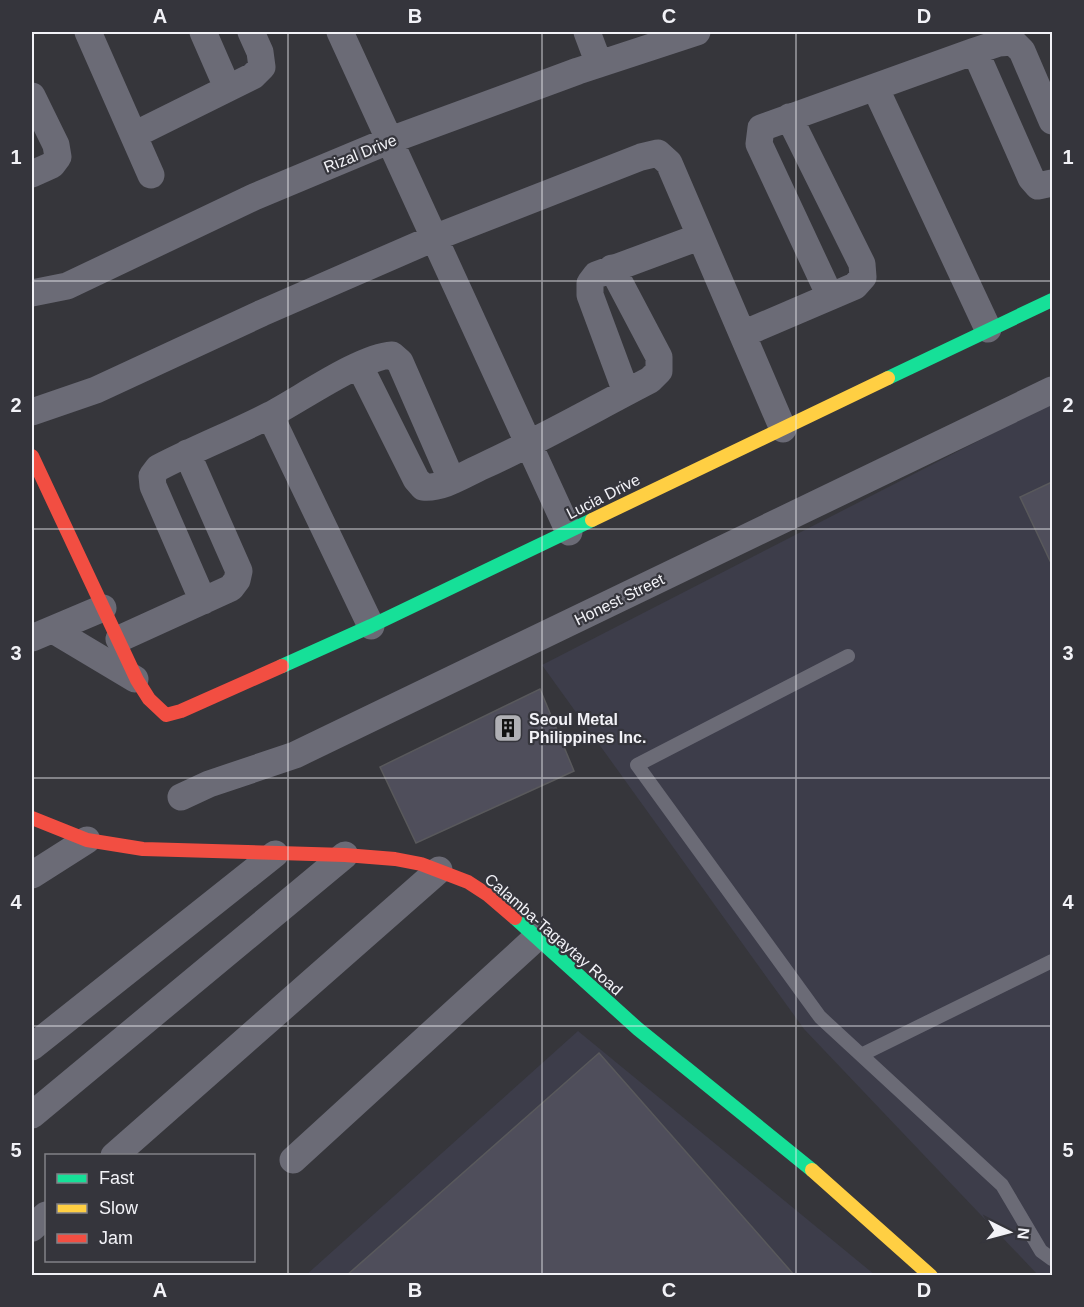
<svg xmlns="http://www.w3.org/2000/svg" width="1084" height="1307" font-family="Arial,sans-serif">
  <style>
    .built { fill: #3d3d4a }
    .building { fill: #4f4e5b; stroke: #59595c; stroke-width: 1.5 }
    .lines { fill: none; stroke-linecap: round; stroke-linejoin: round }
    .lane { stroke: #6b6b76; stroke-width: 14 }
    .street { stroke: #6b6b76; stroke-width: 27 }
    .fast { stroke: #16e098; stroke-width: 14 }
    .slow { stroke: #ffcf43; stroke-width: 14 }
    .jam { stroke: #f24e42; stroke-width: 14 }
    .grid { fill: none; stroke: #f2f2f7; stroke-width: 1.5; stroke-opacity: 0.55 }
    .labels { text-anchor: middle; stroke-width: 4.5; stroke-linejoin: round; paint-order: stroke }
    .street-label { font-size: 16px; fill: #f2f2f7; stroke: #35353c }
    .poi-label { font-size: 16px; font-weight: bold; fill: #f2f2f7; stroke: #35353c; text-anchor: start }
    .neatline { fill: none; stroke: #f2f2f7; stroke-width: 2 }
    .grid-label { font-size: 20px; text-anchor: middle; font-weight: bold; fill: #f2f2f7 }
  </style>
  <rect width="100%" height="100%" fill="#36363b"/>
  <path class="built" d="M1052,403V1275H1038L804,1029L542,665Z
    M578,1031L875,1275L305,1276Z"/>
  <path class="building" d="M1052,482V565L1020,497Z
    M540,689L574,771L416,843L380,767Z
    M599,1053L795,1276H346Z"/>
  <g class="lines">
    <path class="lane" d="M848,656L637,765L820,1017L1002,1185L1041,1251L1052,1259
      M861,1055L1052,961"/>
    <path class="street" d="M88,32L151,175
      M203,32L227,87
      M340,32L569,532
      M587,32L599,64
      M975,51L1031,178L1038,186L1052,183
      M875,87L988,329
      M32,96L56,145L58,157L52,165L32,174
      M134,135L253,76L262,67L260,52L251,32
      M32,293L67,286L254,197L388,141L578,71L697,32
      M830,296L759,144L761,128L975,51L999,43L1013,42L1022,51L1052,121
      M743,334L855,286L863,277L862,264L789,117
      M359,365L416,479L423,487C443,489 465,474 483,466C540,440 594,409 650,380L659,371V357L612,268
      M626,392L590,295V283L596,275L699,237
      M32,412L96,390L262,313L434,238L641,157L658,153L669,163L783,429
      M270,415L371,626
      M203,601L153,486L152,476L158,468C194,449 233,434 270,415C301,399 360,357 392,355L400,362L452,481
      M53,630L135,679
      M32,638L103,608
      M119,639L231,588L237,580L239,571L187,453
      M181,797L209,784L295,755L1052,390
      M32,875L87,840
      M32,1047L275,854
      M32,1115L345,855
      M114,1156L439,870
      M293,1160L537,937
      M32,1228L46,1215"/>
    <path class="fast" d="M888,378L1052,300
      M282,666L371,626L592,520
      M515,918L638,1029L812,1170"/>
    <path class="slow" d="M592,520L888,378
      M812,1170L931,1276"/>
    <path class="jam" d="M32,456L137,680L149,699L166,715L181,711L282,666
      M32,818L87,840L143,849L345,855L395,859L421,864L468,882L488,895L515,918"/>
  </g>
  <path class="grid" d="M288,32V1276M542,32V1276M796,32V1276M32,281H1052M32,529H1052M32,778H1052M32,1026H1052"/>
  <defs>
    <g id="building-square" transform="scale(1.5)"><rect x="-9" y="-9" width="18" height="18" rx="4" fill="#b0b0b5" stroke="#35353c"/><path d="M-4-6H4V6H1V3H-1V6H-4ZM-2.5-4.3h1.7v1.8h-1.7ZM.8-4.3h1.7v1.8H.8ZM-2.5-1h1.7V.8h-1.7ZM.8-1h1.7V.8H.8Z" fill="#111"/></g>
  </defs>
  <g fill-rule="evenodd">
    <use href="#building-square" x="508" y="728"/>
  </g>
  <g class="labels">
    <g class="street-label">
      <text transform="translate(360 153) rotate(-22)" y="6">Rizal Drive</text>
      <text transform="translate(603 496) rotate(-27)" y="6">Lucia Drive</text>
      <text transform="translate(619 599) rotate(-26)" y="6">Honest Street</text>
      <text transform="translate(554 934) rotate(41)" y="6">Calamba-Tagaytay Road</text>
    </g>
    <g class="poi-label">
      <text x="529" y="725">Seoul Metal<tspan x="529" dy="18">Philippines Inc.</tspan></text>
    </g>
  </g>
  <rect width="1084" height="1307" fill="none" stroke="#35353c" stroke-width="66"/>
  <rect x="45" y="1154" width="210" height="108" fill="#35353c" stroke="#818187" stroke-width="1.5"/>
  <rect x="57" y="1174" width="30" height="9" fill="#16e098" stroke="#818187" stroke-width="1.5"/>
  <text x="99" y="1184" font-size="18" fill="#f2f2f7">Fast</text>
  <rect x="57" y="1204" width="30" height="9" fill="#ffcf43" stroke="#818187" stroke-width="1.5"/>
  <text x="99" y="1214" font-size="18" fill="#f2f2f7">Slow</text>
  <rect x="57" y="1234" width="30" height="9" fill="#f24e42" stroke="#818187" stroke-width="1.5"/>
  <text x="99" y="1244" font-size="18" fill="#f2f2f7">Jam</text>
  <g transform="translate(1009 1232) rotate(96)" stroke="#35353c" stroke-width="4.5" paint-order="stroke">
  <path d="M0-4.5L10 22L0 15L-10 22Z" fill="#f2f2f7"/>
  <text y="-9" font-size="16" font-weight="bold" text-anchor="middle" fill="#f2f2f7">N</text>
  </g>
  <rect x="33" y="33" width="1018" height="1241" class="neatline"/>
  <g class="grid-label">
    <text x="160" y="23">A</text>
    <text x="415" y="23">B</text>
    <text x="669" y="23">C</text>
    <text x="924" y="23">D</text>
    <text x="16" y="164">1</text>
    <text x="1068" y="164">1</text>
    <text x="16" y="412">2</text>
    <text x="1068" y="412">2</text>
    <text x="16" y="660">3</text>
    <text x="1068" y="660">3</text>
    <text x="16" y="909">4</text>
    <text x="1068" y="909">4</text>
    <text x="16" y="1157">5</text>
    <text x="1068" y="1157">5</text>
    <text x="160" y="1297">A</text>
    <text x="415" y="1297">B</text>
    <text x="669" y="1297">C</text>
    <text x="924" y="1297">D</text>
  </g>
</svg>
